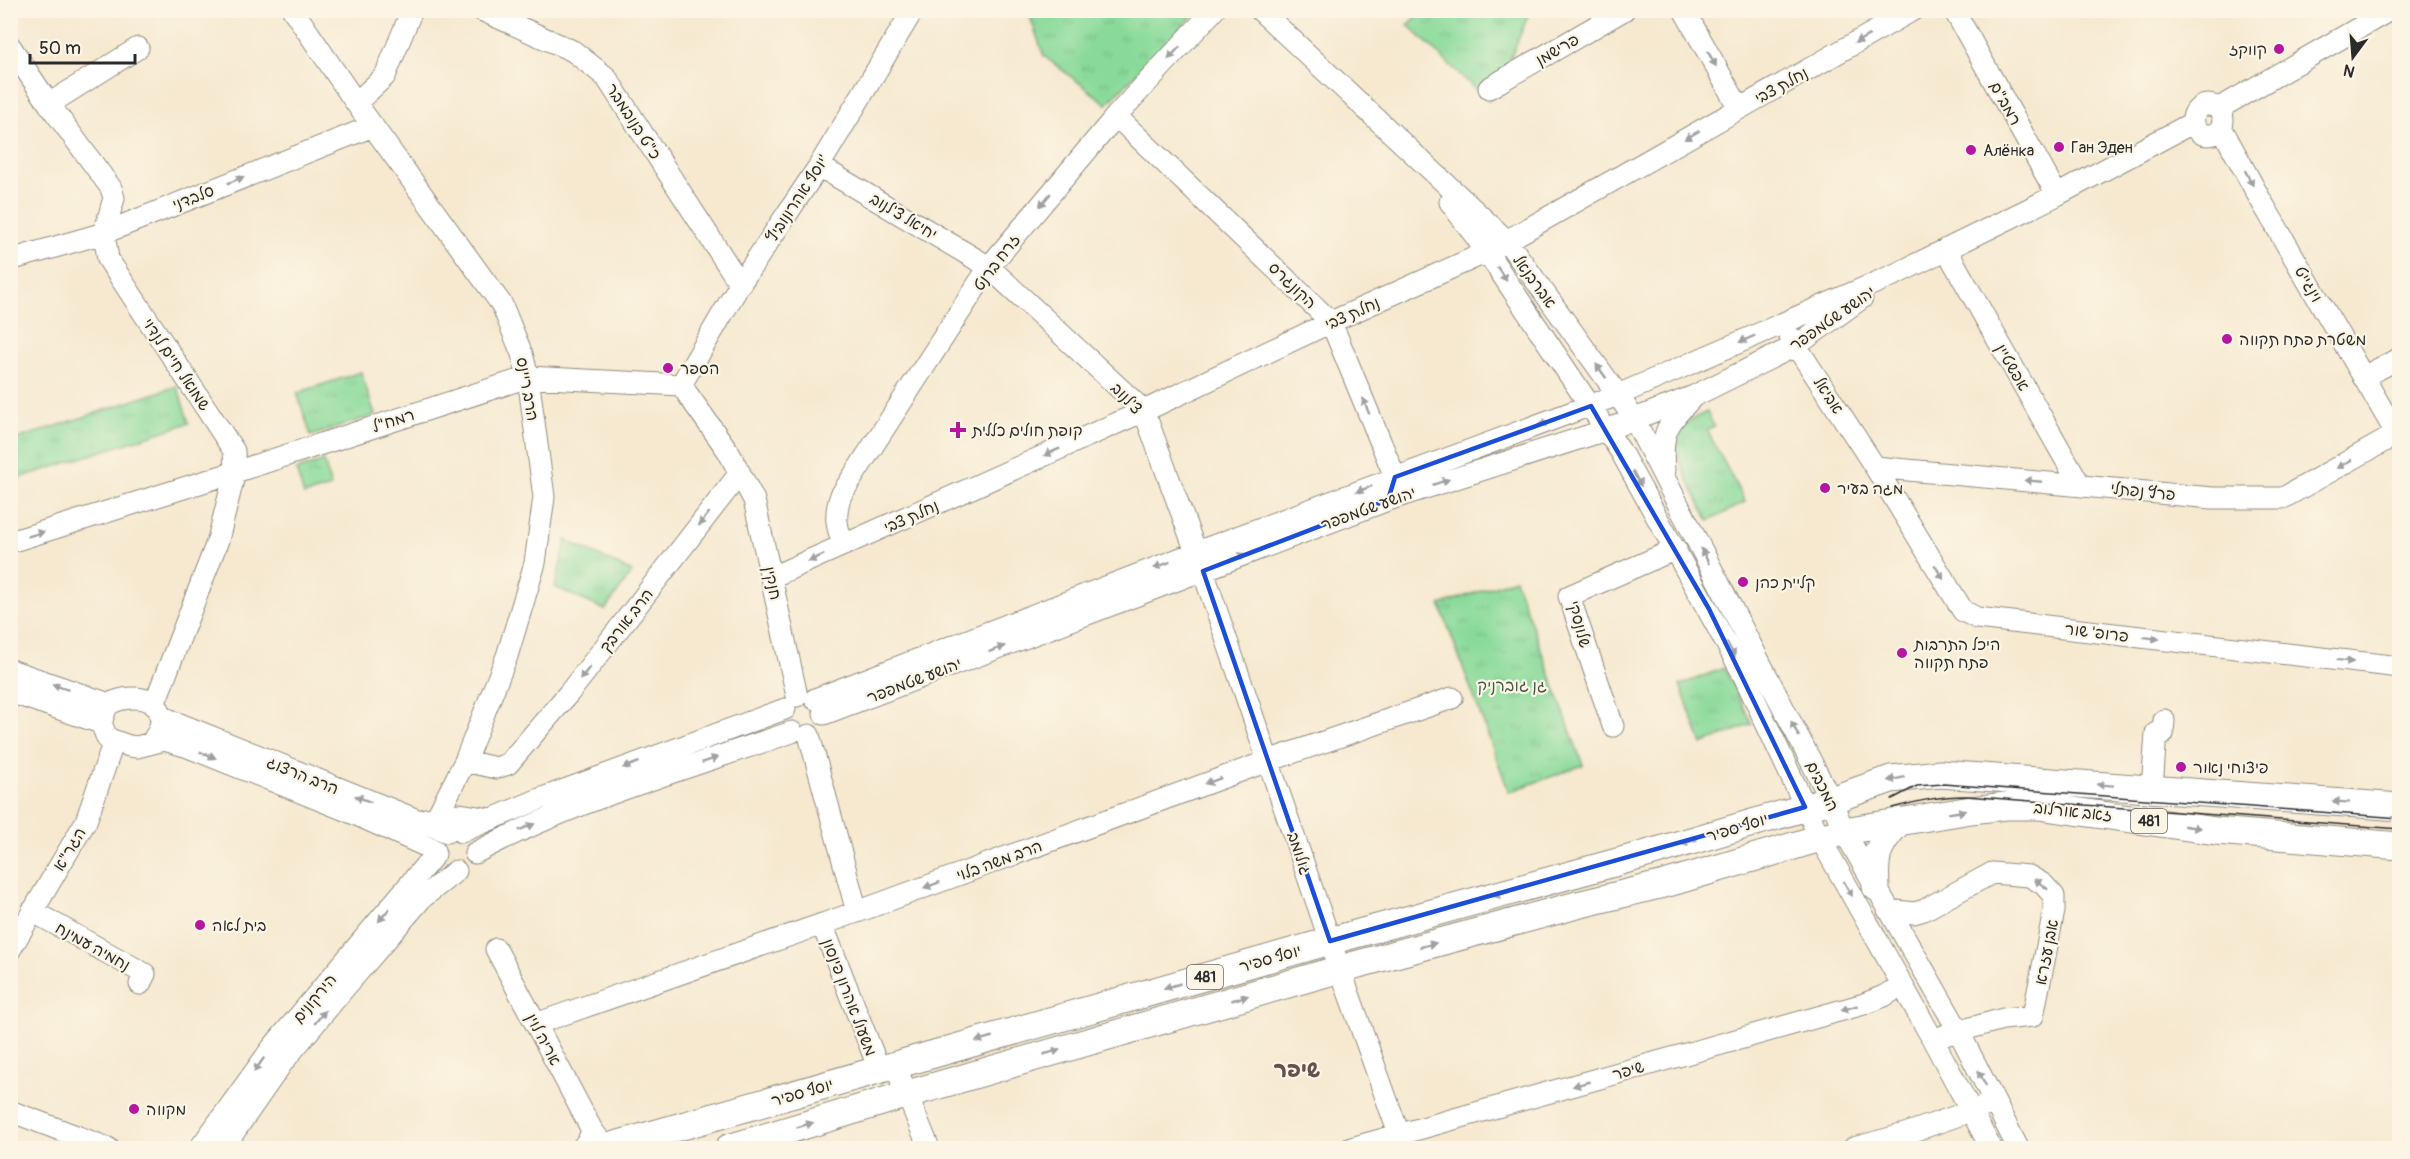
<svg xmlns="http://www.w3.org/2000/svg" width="2410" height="1159" font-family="Pangolin,'Playpen Sans Hebrew',sans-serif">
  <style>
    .grass { fill: url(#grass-tufts); stroke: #5a8262; stroke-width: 1.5 }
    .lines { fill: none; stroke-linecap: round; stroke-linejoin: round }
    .minor-casing { stroke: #908a7e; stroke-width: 23 }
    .major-casing { stroke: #908a7e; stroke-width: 29 }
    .minor { stroke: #fff; stroke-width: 21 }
    .major { stroke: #fff; stroke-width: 27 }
    .tram { stroke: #2b2b2b; stroke-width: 1.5 }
    .oneway { fill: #a0a0a0 }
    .marked { fill: none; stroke: #1d4ed8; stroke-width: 4.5; stroke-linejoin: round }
    .poi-dot { fill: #b5179e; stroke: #fcf5e5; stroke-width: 2 }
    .labels { text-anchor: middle; stroke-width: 4.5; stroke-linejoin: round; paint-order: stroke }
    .shield { fill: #fcf5e5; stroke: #6a6863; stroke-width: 1.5 }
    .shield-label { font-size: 15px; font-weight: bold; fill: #2b2b2b }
    .street-label { font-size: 16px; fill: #2b2b2b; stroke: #fcf5e5 }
    .poi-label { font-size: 16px; fill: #2b2b2b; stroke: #fcf5e5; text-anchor: start }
    .park-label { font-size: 16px; fill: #425747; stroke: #fcf5e5 }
    .district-label { font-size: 22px; font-weight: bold; fill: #65524d; stroke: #fcf5e5 }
  </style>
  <defs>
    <pattern id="grass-tufts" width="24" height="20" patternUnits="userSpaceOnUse" patternTransform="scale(1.5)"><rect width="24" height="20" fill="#89da9a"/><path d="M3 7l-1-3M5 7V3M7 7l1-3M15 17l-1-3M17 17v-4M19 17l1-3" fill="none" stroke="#76bb85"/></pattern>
  </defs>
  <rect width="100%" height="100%" fill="#fcf5e5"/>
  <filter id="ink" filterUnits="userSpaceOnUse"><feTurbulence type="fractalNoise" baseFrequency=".0167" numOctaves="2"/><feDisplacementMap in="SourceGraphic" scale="12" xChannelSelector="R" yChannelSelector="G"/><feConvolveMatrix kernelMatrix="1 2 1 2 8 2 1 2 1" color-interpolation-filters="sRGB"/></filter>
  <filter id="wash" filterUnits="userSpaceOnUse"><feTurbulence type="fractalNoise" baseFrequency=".008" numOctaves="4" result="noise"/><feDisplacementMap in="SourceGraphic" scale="24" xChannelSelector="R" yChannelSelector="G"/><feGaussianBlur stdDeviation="1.35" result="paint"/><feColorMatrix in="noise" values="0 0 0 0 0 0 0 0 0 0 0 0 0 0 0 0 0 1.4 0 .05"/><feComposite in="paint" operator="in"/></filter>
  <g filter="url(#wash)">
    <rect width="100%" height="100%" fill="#f6e9d0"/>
    <path class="grass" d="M1028,11V10L1197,11L1107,104L1044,56Z
      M1423,11H1530L1508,64L1488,101L1408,25Z
      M361,372L375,415L311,436L297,393Z
      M177,386L189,423L16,479L11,464V441Z
      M1707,412L1714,426L1707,430L1745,502L1709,521C1700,502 1669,453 1677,434C1682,422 1696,417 1707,412Z
      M324,461L331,487L304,495L296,470Z
      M566,540L632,572L605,610L555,587Z
      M1515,579L1583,765L1509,792L1440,605Z
      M1724,668L1752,724L1702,744L1680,685Z"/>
  </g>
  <g filter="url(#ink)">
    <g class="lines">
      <g class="minor-casing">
        <path id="minor" d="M293,10L356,103L502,305L522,354L528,377L544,497L535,563L507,656L465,761L436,818
          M481,10L573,51L606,77L740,284
          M1260,10L1507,241L1618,395L1634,419L1831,800L1844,831L1958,1030L2018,1148
          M1684,10L1739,108
          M1954,10L2057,195
          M10,46L49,104L111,188L114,198L104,233L108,259L234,451L235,472L218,540L154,705
          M1489,88L1624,10
          M356,103L385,76L412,10
          M49,104L138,48
          M2193 120a15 15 0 1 1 30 0a15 15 0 1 1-30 0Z
          M2218,109L2390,10
          M1116,116L1331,322L1395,477L1391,490
          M2221,127L2259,197L2400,440
          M819,166L989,267L1144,411L1203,571L1330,941L1404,1148
          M1450,202L1487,252L1621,452L1742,672L1820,838L1932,1038L1991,1148
          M1946,249L2080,485
          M10,260L104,233L373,126
          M1789,335L1875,467L1963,611L1977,618L2400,667
          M2363,377L2400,358
          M681,385L740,284L819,166L913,10
          M1875,467L2212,498H2283L2395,435
          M1664,470C1661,435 1665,425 1690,400
          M10,542L235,472L528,377L681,385L728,451L754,500L797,696
          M844,545C836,527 834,514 841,495L989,267L1116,116L1214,10
          M772,577L1144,411L1331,322L1487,252L1913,10
          M10,670L109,704
          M10,692L101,723
          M815,699L1194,553L1618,395L1896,274L2057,195L2194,122
          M824,714L1388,500L1606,430L1694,396L1797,345L1862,298
          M160,716L447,832
          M1613,726L1569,596L1676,549
          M809,735L857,912
          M152,742C154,738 158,733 159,729C172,696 126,691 107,706L101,723L107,738L129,746L137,747L164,740L188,747L350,812L434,850
          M465,761L496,768L508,764L569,693L740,473
          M2152,789L2156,733L2163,734L2164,720
          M426,819L460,814L491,819
          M461,832L537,800L785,709
          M475,853C575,800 685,769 792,732
          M1888,910L1914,913L1924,910L1992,873L2029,876L2043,884L2054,896V911L2033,1016L2003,1019L1945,1035
          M32,911L145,974L140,984
          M822,924L879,1069
          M496,949L592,1130L606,1148
          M10,950L86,821L114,741
          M544,1021L857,912L1268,761L1452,698
          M895,1065L929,1148
          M10,1111L108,1148
          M200,1148L272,1048L435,854
          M223,1148L283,1062L347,985L422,898L456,871
          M582,1148L589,1139L592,1130
          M1351,1148L1864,1004L1884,996L1902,985
          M1854,1148L1905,1134L1985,1106"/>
      </g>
      <g class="major-casing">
        <path id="major" d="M1876,887C1874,855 1877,845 1900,821
          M605,1148L1330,941L1643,855L1831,800L1891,779L1940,774L2400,807
          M729,1148L908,1094L1340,969L1577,905L1668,883L1844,831L1971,810L2006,806H2038L2216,831L2400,846"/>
      </g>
      <use href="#minor" class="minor"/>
      <use href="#major" class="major"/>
      <path class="tram" d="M1892,799L1917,786L1943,784L2400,818
        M1892,808C1918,801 1940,796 1966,796L2400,829"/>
    </g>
    <defs><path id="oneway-solid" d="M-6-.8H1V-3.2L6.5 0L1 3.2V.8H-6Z" transform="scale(1.5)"/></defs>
    <g class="oneway">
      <use href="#oneway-solid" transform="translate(1862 39) rotate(151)"/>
      <use href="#oneway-solid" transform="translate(1174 53) rotate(133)"/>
      <use href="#oneway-solid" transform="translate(1712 59) rotate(61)"/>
      <use href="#oneway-solid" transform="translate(1692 135) rotate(150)"/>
      <use href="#oneway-solid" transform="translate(2249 178) rotate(62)"/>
      <use href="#oneway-solid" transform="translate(236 180) rotate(-22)"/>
      <use href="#oneway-solid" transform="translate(1045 200) rotate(130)"/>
      <use href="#oneway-solid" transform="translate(1502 274) rotate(56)"/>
      <use href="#oneway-solid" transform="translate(1747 339) rotate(157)"/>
      <use href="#oneway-solid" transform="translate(1601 371) rotate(-126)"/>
      <use href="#oneway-solid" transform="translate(1366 406) rotate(-112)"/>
      <use href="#oneway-solid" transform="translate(1547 422) rotate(160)"/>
      <use href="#oneway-solid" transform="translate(1052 452) rotate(156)"/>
      <use href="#oneway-solid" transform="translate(2344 464) rotate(151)"/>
      <use href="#oneway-solid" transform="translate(1637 479) rotate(61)"/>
      <use href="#oneway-solid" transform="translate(2033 481) rotate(-175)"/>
      <use href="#oneway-solid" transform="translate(1441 482) rotate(-18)"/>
      <use href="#oneway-solid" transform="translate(1364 489) rotate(159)"/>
      <use href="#oneway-solid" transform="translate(704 519) rotate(128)"/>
      <use href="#oneway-solid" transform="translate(36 534) rotate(-17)"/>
      <use href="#oneway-solid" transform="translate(1705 556) rotate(-117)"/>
      <use href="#oneway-solid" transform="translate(1238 557) rotate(-21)"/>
      <use href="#oneway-solid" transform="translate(816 558) rotate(156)"/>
      <use href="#oneway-solid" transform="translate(1162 565) rotate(159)"/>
      <use href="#oneway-solid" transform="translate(1939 572) rotate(59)"/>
      <use href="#oneway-solid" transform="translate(2151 638) rotate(7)"/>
      <use href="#oneway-solid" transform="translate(997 649) rotate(-21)"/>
      <use href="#oneway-solid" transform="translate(1731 650) rotate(62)"/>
      <use href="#oneway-solid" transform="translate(2345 661) rotate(7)"/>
      <use href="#oneway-solid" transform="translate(585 673) rotate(128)"/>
      <use href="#oneway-solid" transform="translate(60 687) rotate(-161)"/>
      <use href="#oneway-solid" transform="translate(1795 729) rotate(-117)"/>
      <use href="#oneway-solid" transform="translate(208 755) rotate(22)"/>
      <use href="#oneway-solid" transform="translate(710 760) rotate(-19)"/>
      <use href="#oneway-solid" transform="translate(631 765) rotate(160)"/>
      <use href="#oneway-solid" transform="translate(1896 779) rotate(168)"/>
      <use href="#oneway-solid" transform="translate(1213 781) rotate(160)"/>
      <use href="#oneway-solid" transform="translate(2105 785) rotate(-176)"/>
      <use href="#oneway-solid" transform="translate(363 799) rotate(-158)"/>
      <use href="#oneway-solid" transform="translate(2341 802) rotate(-176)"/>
      <use href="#oneway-solid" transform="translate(1957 812) rotate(-9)"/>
      <use href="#oneway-solid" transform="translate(527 827) rotate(-23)"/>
      <use href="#oneway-solid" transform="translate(2192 827) rotate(8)"/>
      <use href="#oneway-solid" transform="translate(1689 842) rotate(163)"/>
      <use href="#oneway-solid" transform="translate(2041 884) rotate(-142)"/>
      <use href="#oneway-solid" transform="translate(932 885) rotate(160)"/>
      <use href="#oneway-solid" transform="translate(1848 889) rotate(61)"/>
      <use href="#oneway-solid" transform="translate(1501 894) rotate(165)"/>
      <use href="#oneway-solid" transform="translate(384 915) rotate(130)"/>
      <use href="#oneway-solid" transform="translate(1428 945) rotate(-15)"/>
      <use href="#oneway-solid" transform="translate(1172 986) rotate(164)"/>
      <use href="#oneway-solid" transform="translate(1240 998) rotate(-16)"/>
      <use href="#oneway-solid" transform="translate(1849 1008) rotate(164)"/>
      <use href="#oneway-solid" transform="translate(320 1017) rotate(-51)"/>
      <use href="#oneway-solid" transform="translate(984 1039) rotate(164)"/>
      <use href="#oneway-solid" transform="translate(1052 1052) rotate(-16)"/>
      <use href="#oneway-solid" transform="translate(259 1065) rotate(125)"/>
      <use href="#oneway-solid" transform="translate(1982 1078) rotate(-117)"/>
      <use href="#oneway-solid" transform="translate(1581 1084) rotate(164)"/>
      <use href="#oneway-solid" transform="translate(805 1125) rotate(-17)"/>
    </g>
  </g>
  <path class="marked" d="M1591,406L1709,609L1805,807L1330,941L1203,571L1388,500L1395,477Z"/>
  <g class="poi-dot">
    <circle cx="2279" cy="49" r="6"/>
    <circle cx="2059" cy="147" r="6"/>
    <circle cx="1971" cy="150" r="6"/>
    <circle cx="2227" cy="339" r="6"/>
    <circle cx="668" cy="368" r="6"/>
    <path d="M955 421h6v6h6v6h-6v6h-6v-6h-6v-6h6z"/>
    <circle cx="1825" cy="488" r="6"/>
    <circle cx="1743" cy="582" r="6"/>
    <circle cx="1902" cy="653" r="6"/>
    <circle cx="2181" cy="767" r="6"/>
    <circle cx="200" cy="925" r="6"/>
    <circle cx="134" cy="1109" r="6"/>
  </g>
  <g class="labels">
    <g class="shield">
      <rect x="2131" y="809" width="36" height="24" rx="4.5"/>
      <rect x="1187" y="965" width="36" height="24" rx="4.5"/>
    </g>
    <g class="shield-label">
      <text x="2149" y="826">481</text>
      <text x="1205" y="982">481</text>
    </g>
    <g class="street-label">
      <text transform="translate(1557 49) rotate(-30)" y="6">פרישמן</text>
      <text transform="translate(1781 85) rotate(-29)" y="6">נחלת צבי</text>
      <text transform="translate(2006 103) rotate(61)" y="6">רמב"ם</text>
      <text transform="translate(634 121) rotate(57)" y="6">כ"ט בנובמבר</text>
      <text transform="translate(193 197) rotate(-22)" y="6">סלבדני</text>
      <text transform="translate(797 198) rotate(-57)" y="6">יוסף אהרונוביץ'</text>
      <text transform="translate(904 216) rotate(31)" y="6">יחיאל צ'לנוב</text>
      <text transform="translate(996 262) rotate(-53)" y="6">זרח ברנט</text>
      <text transform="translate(1535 281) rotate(54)" y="6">אברבנאל</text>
      <text transform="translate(2309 284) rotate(60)" y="6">וינגייט</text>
      <text transform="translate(1293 285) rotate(44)" y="6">הקונגרס</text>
      <text transform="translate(1352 313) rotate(-24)" y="6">נחלת צבי</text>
      <text transform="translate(1832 318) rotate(-35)" y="6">יהושע שטמפפר</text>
      <text transform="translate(177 364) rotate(56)" y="6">שמואל חיים לנדוי</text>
      <text transform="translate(2013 367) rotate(60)" y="6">אפשטיין</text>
      <text transform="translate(528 389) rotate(80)" y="6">הרב ריינס</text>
      <text transform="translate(1829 395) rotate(57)" y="6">אביאל</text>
      <text transform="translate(1127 398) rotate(46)" y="6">צ'לנוב</text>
      <text transform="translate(393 420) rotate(-18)" y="6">רמח"ל</text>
      <text transform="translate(2143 491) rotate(6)" y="6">פרץ נפתלי</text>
      <text transform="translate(1368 508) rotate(-20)" y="6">יהושע שטמפפר</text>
      <text transform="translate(911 516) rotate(-24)" y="6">נחלת צבי</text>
      <text transform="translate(773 583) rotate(78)" y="6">חנקין</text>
      <text transform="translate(626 620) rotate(-52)" y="6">הרב אורבך</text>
      <text transform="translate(1580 624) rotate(75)" y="6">שלונסקי</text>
      <text transform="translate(2097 632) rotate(7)" y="6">פרופ' שור</text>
      <text transform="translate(914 680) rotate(-21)" y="6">יהושע שטמפפר</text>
      <text transform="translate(303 775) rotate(22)" y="6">הרב הרצוג</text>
      <text transform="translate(1823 786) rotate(64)" y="6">המכבים</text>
      <text transform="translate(2073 811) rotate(6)" y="6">זאב אורלוב</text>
      <text transform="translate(1737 827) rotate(-17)" y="6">יוסף ספיר</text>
      <text transform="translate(69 849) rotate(-59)" y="6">הגר"א</text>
      <text transform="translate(1300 853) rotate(71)" y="6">גולומב</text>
      <text transform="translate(999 860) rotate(-20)" y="6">הרב משה בלוי</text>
      <text transform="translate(93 946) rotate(29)" y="6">נחמיה עמינח</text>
      <text transform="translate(2046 952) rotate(-79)" y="6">אבן עזרא</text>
      <text transform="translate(1270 958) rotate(-16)" y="6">יוסף ספיר</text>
      <text transform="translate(850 997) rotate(69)" y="6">משעול אהרון פינסון</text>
      <text transform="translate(314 998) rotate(-50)" y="6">הירקונים</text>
      <text transform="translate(544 1039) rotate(62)" y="6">אריה לוין</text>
      <text transform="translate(1628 1070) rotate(-16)" y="6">שיפר</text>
      <text transform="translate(802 1092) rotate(-16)" y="6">יוסף ספיר</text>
    </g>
    <g class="poi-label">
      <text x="2267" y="55" text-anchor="end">קווקז</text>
      <text x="2071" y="153">Ган Эден</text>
      <text x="1983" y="156">Алёнка</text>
      <text x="2239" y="345">משטרת פתח תקווה</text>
      <text x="680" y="374">הספר</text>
      <text x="972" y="436">קופת חולים כללית</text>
      <text x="1837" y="494">מגה בעיר</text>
      <text x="1755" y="588">קליית כהן</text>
      <text x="1914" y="650">היכל התרבות<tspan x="1914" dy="18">פתח תקווה</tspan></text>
      <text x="2193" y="773">פיצוחי נאור</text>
      <text x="212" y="931">בית לאה</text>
      <text x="146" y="1115">מקווה</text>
    </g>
    <g class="park-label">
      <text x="1512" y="691">גן גוברניק</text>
    </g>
    <g class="district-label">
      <text x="1297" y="1077">שיפר</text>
    </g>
  </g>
  <rect width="2410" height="1159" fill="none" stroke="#fcf5e5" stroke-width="36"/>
  <g transform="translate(2353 57) rotate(196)" stroke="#fcf5e5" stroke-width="4.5" paint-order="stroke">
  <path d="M0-4.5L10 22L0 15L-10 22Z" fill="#2b2b2b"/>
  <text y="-9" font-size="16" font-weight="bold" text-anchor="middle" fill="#2b2b2b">N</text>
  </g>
  <path d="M30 54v9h105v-9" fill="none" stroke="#2b2b2b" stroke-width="3"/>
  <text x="39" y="54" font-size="18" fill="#2b2b2b" stroke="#fcf5e5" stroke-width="4.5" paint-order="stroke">50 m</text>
</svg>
